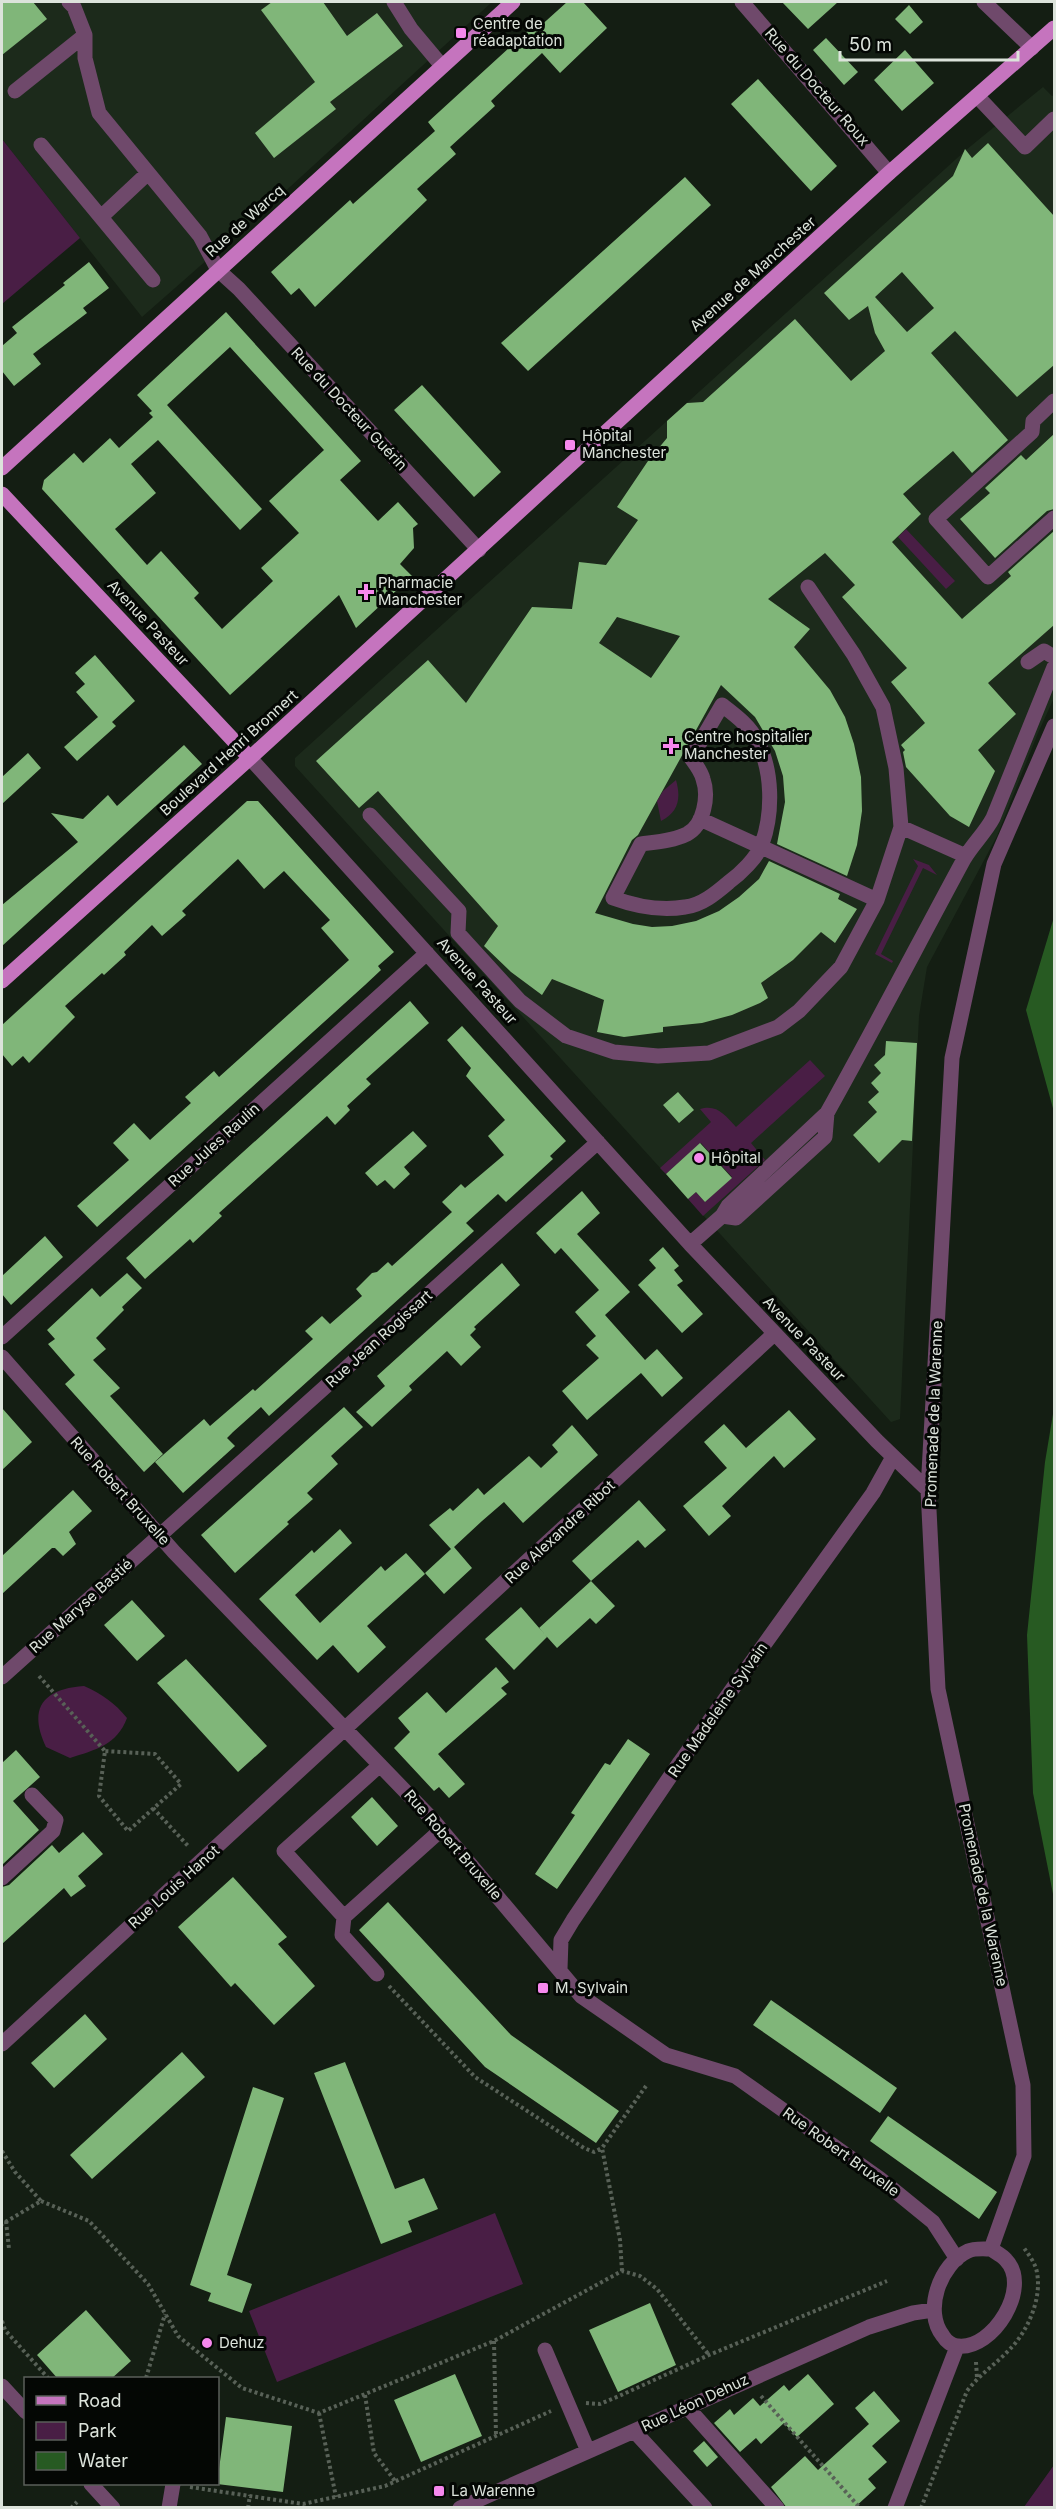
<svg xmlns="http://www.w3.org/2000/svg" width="1056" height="2509" font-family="Inter,sans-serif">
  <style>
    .built { fill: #1c2a1b }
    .green { fill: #491e45 }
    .water { fill: #275a22 }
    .building { fill: #80b679; fill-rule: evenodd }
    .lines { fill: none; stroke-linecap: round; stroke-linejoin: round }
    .path { stroke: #586157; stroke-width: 4; stroke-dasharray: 3 3; stroke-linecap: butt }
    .minor { stroke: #6f496b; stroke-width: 15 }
    .major { stroke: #c574be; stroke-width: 15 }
    .poi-dot { fill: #f688ed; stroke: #040704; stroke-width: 2 }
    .labels { text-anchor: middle; stroke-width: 6; stroke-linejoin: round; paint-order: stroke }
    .poi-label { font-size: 15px; fill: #dce3db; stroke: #040704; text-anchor: start }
    .street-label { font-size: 15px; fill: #dce3db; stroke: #040704 }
  </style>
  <rect width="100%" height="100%" fill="#141e13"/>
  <path class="built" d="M2,2H492L291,186L142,317L2,139Z
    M1043,87L1052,96L1054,95V698L1038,733L997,836L927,967L919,1016L900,1419L891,1422L295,766V758L966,150Z"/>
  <path class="green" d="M2,139L80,238L2,304Z
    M906,529L955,581L946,589L898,537Z
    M676,780C681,798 679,812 661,821L657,801L663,791Z
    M913,859L929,865L937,875L923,868L881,954L893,961L892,963L875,954L918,866Z
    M810,1060L825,1076L751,1143L765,1160L703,1216L688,1199L696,1192L705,1202L732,1177L701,1143L666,1174L660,1168L711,1122L700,1109C717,1104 725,1115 736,1127Z
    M84,1686C102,1694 115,1703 127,1718C117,1745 95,1750 70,1758L46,1747C28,1709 42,1689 84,1686Z
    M495,2213L523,2284L277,2382L249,2311Z
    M1054,2465V2507H1024Z"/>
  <path class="water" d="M1054,917V1112L1026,1010Z
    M1054,1408V1899L1033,1793L1027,1635L1045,1462Z"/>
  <path class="building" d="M2,2H33L47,19L2,55Z
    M272,2H323L347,36L377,13L403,46L330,102L336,109L274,158L255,133L315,82L261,10Z
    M567,2H583L607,28L560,73L542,53L491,101L495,106L450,147L456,154L417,189L427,200L315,307L299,288L291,295L271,272L350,200L353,204L435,131L428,122L534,25L537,29Z
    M782,2H838L808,29Z
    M909,5L923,22L910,34L895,19Z
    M826,38L858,72L844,85L813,50Z
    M905,50L934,83L902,111L874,80Z
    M758,79L837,166L811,191L731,104Z
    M988,143L1054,216V365L1017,397L955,331L931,353L1008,440L972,473L953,451L903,494L921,514L892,542L962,619L1011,576L1008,572L1054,531V625L988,683L1016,714L978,750L995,771L969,827L950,816L906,767L903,752L905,750L901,745L925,723L891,682L907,668L842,597L855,585L825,553L768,599L810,629L794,647L830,690L845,717L854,744L861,777L862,811L857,845L847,876L777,844L785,802L783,776L775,751L755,717L721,685L638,835L632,840L595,913L633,924L652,927L672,926L696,921L719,911L739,897L759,879L769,861L840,894L838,899L857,909L835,943L821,932L793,960L761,983L768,998L760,1003L732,1015L702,1023L663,1027V1032L624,1037L597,1032L604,1000L552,979L542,995L511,972L484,946L498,926L378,791L359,808L316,761L428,660L466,703L532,607L572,609L579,562L606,565L638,520L617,507L648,461L667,438V421L687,403L703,402L795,319L851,381L885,351L875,333L868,306L849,320L824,293L953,176L965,149L972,158ZM902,272L934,308L907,332L875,297ZM617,617L680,636L651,678L599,643Z
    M685,177L711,205L528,371L501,343Z
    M89,262L109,288L83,308L87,313L33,354L41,364L14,386L2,371V346L17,333L12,327L65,285L63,283Z
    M226,312L361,461L340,480L378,521L398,502L418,524L413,528L414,548L400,564L412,576L356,628L339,595L230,695L42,489L44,480L74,453L83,463L110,438L119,448L153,417L149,413L152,411L137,395ZM230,347L324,450L269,501L299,533L261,568L273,581L222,629L194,598L199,593L161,551L147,565L115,529L156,493L131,464L158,440L240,530L262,509L167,405Z
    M422,385L501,472L474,497L394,410Z
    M1054,434V509L1047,511L995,558L960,519L990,493L985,488L1021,455L1026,460Z
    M95,655L135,701L112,722L116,726L77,761L64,747L98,717L76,692L85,684L75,673Z
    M184,745L202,764L2,946V905L78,842L51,813L83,819L108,795L117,806Z
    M28,753L41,768L2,804V777Z
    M247,801H258L394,952L378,966L381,970L365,985L97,1227L77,1206L129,1160L113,1143L134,1123L150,1140L191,1103L185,1097L214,1071L219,1077L349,960L321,928L330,920L284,871L264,889L238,859L182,911L186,915L162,936L152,925L124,952L126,955L116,964L104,975L102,973L65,1006L75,1017L29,1063L23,1056L12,1066L2,1054V1025Z
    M410,1001L429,1023L366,1079L371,1084L347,1106L350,1110L335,1125L327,1116L219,1213L222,1216L193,1243L190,1239L145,1279L126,1258Z
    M462,1026L566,1141L550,1156L553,1159L506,1202L498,1194L466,1223L474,1231L278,1408L269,1416L261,1407L233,1432L227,1438L235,1446L183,1493L155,1462L204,1419L210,1426L253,1389L255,1391L313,1339L305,1331L322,1316L330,1324L362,1296L356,1289L372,1273L377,1272L388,1262L392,1266L452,1212L442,1202L461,1184L465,1188L504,1155L488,1136L505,1120L466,1076L471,1068L447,1040Z
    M886,1041L917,1043L912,1141L902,1140L879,1163L853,1135L877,1112L868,1102L879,1092L871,1083L881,1073L874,1065L885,1055Z
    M678,1092L694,1110L679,1123L663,1105Z
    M413,1131L427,1146L404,1167L410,1174L394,1189L385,1180L377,1186L365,1173Z
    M700,1143L732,1178L705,1202L696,1192L688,1199L666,1174Z
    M582,1191L600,1213L577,1234L630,1292L605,1315L645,1360L657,1349L683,1378L662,1397L641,1373L587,1420L562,1391L599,1358L586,1345L596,1336L575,1312L599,1290L561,1248L555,1254L536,1233Z
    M45,1236L63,1257L11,1305L2,1294V1276Z
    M663,1247L679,1266L674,1270L683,1281L677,1285L703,1314L682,1333L638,1285L656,1268L649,1260Z
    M502,1263L520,1285L474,1327L476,1329L470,1335L481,1347L461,1366L447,1351L409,1386L412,1390L372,1427L356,1412L385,1386L377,1376Z
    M127,1273L142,1288L122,1307L124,1310L96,1338L106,1349L93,1360L120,1388L110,1396L163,1454L144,1472L65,1384L75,1375L48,1344L55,1339L47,1330L92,1288L100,1297Z
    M344,1407L363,1427L331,1456L338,1464L307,1493L313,1499L287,1522L289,1524L235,1573L201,1535Z
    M2,1408L32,1442L2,1470Z
    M789,1410L816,1439L784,1468L774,1456L722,1506L731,1516L709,1536L683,1506L727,1468L704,1442L724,1424L746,1448Z
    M572,1425L598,1455L523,1523L504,1502L482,1521L454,1547L472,1568L444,1594L425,1573L451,1549L429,1525L450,1508L453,1511L478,1488L484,1495L529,1456L541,1468L558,1452L552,1445Z
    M73,1490L92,1511L69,1532L76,1544L63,1556L55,1548H52L2,1594V1556Z
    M639,1500L666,1530L645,1548L638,1540L591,1581L615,1606L596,1624L590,1618L557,1648L539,1628L591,1581L572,1561Z
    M340,1529L352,1543L295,1595L320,1623L381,1566L385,1571L406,1553L425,1574L367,1626L386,1647L358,1673L333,1645L317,1660L259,1599L312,1550L314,1553Z
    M132,1600L165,1636L137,1661L104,1625Z
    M521,1607L547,1637L514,1670L485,1639Z
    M186,1659L267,1746L238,1772L157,1683Z
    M496,1667L509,1682L501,1688L507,1694L438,1754L465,1784L449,1798L439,1787L434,1791L394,1748L410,1732L398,1718L427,1692L446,1713Z
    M628,1739L650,1754L557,1889L535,1874L575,1815L571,1813L605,1763L610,1765Z
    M16,1750L40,1777L13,1801L39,1830L2,1865V1763Z
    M372,1797L398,1826L377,1846L351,1817Z
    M83,1832L103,1854L78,1876L86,1886L71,1897L64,1888L2,1944V1887L9,1885L52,1845L59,1853Z
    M233,1877L287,1937L278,1944L315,1986L274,2025L235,1983L231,1987L178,1927Z
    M388,1902L511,2035L619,2111L596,2143L485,2067L359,1930Z
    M771,2000L897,2088L880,2113L753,2025Z
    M85,2014L107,2039L54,2088L31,2063Z
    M182,2052L205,2077L92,2179L70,2155Z
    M345,2062L395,2189L424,2178L438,2209L408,2221L412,2232L381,2244L314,2073Z
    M253,2087L284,2098L227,2275L252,2284L242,2313L208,2301L211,2293L190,2285Z
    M888,2116L997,2192L979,2219L870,2141Z
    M650,2303L676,2365L618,2392L589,2330Z
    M86,2310L131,2361L111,2379H58L37,2355Z
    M455,2374L482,2436L421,2462L394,2400Z
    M808,2374L834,2404L797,2437L784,2423L761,2444L756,2438L740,2452L714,2423L730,2409L734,2415L753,2398L760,2406L784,2385L789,2391Z
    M874,2391L900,2421L872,2446L887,2462L868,2479L876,2488L854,2508H787L771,2487L805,2456L818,2470L869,2424L855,2408Z
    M226,2417L292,2426L283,2492L217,2484Z
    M704,2441L718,2457L707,2467L693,2451Z"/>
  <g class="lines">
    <path class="path" d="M39,1676L105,1751L99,1796L128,1831L181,1784L155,1754L105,1751
      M153,1808L189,1847
      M389,1986L475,2077L584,2148L594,2152L602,2148
      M2,2151L15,2172L41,2201L2,2224
      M41,2201L89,2221L148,2284L178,2336L242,2388L319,2413L494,2341L622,2271L640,2276L657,2289L709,2355
      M6,2221L9,2249
      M622,2271L620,2240L602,2148L646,2086
      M2,2321L5,2330L48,2378
      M494,2341L496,2436
      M976,2362L977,2378
      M146,2378L165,2314
      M365,2395L374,2453L395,2481
      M761,2396L860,2508
      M586,2403L600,2404L619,2396L709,2355L887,2281
      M319,2413L336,2497
      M190,2487L303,2504L385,2486L551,2411
      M71,2508L77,2502
      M248,2508L250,2495
      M921,2508L967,2391C980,2374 996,2364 1010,2349C1028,2331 1042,2298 1037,2273C1036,2264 1029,2255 1024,2248"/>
    <path class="minor" d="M69,2L74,7L85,35V58L99,113L200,236L218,270L239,289L479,550
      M394,2L411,29L442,66
      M742,2L889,173
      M984,2L1032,48
      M15,91L85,35
      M977,96L1025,147L1054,119
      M41,145L153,280
      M101,217L148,173
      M1054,401L1033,421L1032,432L936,519L988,577L1054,518
      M808,587L854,655L883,707L896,768L901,827
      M1028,662L1044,651L1054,657
      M722,705C735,715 750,726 757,741C773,771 773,813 762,844C757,858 740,874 729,882C716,893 702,905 685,907C662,911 635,906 613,898L641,844C656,842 673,841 687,834C704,825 709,796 703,779C701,771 696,765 691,758Z
      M250,758L690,1244L877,1441L928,1490
      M370,815L459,911L458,933L520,1001L566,1036L614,1052L658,1056L709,1053L778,1027L799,1011L841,967L877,900L901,827L966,856
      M700,819L877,900
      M827,1113C874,1029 918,944 964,859C972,845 985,833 993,818L1054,667
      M690,1244L722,1216L728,1206L827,1113L825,1137L736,1218L722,1216
      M2,1337L427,953
      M2,1357L174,1552L433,1820L581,1996L666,2055L735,2076L879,2178L933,2222L957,2259
      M2,1677L598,1142
      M2,1878L53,1831L56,1820L32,1795
      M344,1917L441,1830
      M560,1969L561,1940L573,1920L680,1762L873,1493L893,1457
      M377,1974L342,1935L344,1917L284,1851L380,1765
      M2,2044L774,1334
      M991,2249L1024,2156L1023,2085L938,1689L928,1490L952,1058L994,864L1054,726
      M991,2249C995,2252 1002,2255 1006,2260C1032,2287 993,2350 958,2346C952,2346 946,2341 943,2336C923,2311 940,2264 968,2251C974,2248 984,2249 991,2249Z
      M545,2350L588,2451
      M2,2386L26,2412
      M687,2407L777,2508
      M634,2431L705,2508
      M91,2484L113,2508
      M169,2508L173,2484
      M460,2508L869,2327L913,2313L933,2310
      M895,2508L957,2347"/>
    <path class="major" d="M2,468L513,2
      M2,494L250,758
      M2,981L250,758L889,173L1054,28"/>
  </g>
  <g class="poi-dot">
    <rect x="455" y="27" width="12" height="12" rx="3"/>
    <rect x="564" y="439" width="12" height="12" rx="3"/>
    <path d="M363 583h6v6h6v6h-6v6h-6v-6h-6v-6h6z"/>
    <path d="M668 737h6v6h6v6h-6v6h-6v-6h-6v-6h6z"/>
    <circle cx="699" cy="1158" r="6"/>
    <rect x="537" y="1982" width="12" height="12" rx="3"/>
    <circle cx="207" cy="2343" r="6"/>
    <rect x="433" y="2485" width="12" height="12" rx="3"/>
  </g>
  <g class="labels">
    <g class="poi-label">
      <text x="473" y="29">Centre de<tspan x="473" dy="17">réadaptation</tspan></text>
      <text x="582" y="441">Hôpital<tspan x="582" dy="17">Manchester</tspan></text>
      <text x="378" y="588">Pharmacie<tspan x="378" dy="17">Manchester</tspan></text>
      <text x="684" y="742">Centre hospitalier<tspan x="684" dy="17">Manchester</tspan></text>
      <text x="711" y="1163">Hôpital</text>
      <text x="555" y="1993">M. Sylvain</text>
      <text x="219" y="2348">Dehuz</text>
      <text x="451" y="2496">La Warenne</text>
    </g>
    <g class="street-label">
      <text transform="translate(817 87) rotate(49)" y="5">Rue du Docteur Roux</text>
      <text transform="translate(245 221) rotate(-42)" y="5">Rue de Warcq</text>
      <text transform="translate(753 274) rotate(-42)" y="5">Avenue de Manchester</text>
      <text transform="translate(349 409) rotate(47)" y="5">Rue du Docteur Guérin</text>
      <text transform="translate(148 623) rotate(47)" y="5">Avenue Pasteur</text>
      <text transform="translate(229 753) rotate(-42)" y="5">Boulevard Henri Bronnert</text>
      <text transform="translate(477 981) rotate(48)" y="5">Avenue Pasteur</text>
      <text transform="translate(214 1145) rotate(-42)" y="5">Rue Jules Raulin</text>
      <text transform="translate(379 1339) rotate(-42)" y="5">Rue Jean Rogissart</text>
      <text transform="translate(804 1339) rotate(46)" y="5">Avenue Pasteur</text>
      <text transform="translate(934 1414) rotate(-88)" y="5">Promenade de la Warenne</text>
      <text transform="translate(120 1491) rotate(48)" y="5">Rue Robert Bruxelle</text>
      <text transform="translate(560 1532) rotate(-43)" y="5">Rue Alexandre Ribot</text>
      <text transform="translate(81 1606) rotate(-42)" y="5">Rue Maryse Bastié</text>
      <text transform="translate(718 1710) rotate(-55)" y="5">Rue Madeleine Sylvain</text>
      <text transform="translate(453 1845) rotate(49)" y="5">Rue Robert Bruxelle</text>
      <text transform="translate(174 1887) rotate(-42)" y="5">Rue Louis Hanot</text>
      <text transform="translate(983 1895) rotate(78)" y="5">Promenade de la Warenne</text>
      <text transform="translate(841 2152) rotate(36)" y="5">Rue Robert Bruxelle</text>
      <text transform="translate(695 2403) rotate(-25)" y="5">Rue Léon Dehuz</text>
    </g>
  </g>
  <rect width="1056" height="2509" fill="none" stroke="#dce3db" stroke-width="6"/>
  <rect x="24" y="2377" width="195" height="108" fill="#040704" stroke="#5a5f5a" stroke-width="1.5"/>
  <rect x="36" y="2396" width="30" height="9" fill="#c574be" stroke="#5a5f5a" stroke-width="1.5"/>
  <text x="78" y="2407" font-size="18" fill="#dce3db">Road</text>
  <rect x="36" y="2422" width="30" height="18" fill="#491e45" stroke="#5a5f5a" stroke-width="1.5"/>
  <text x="78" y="2437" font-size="18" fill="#dce3db">Park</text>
  <rect x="36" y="2452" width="30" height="18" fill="#275a22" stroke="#5a5f5a" stroke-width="1.5"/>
  <text x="78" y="2467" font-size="18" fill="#dce3db">Water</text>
  <path d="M840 51v9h178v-9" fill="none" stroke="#dce3db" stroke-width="3"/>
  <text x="849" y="51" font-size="18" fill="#dce3db" stroke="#040704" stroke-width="4.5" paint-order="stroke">50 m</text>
</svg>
